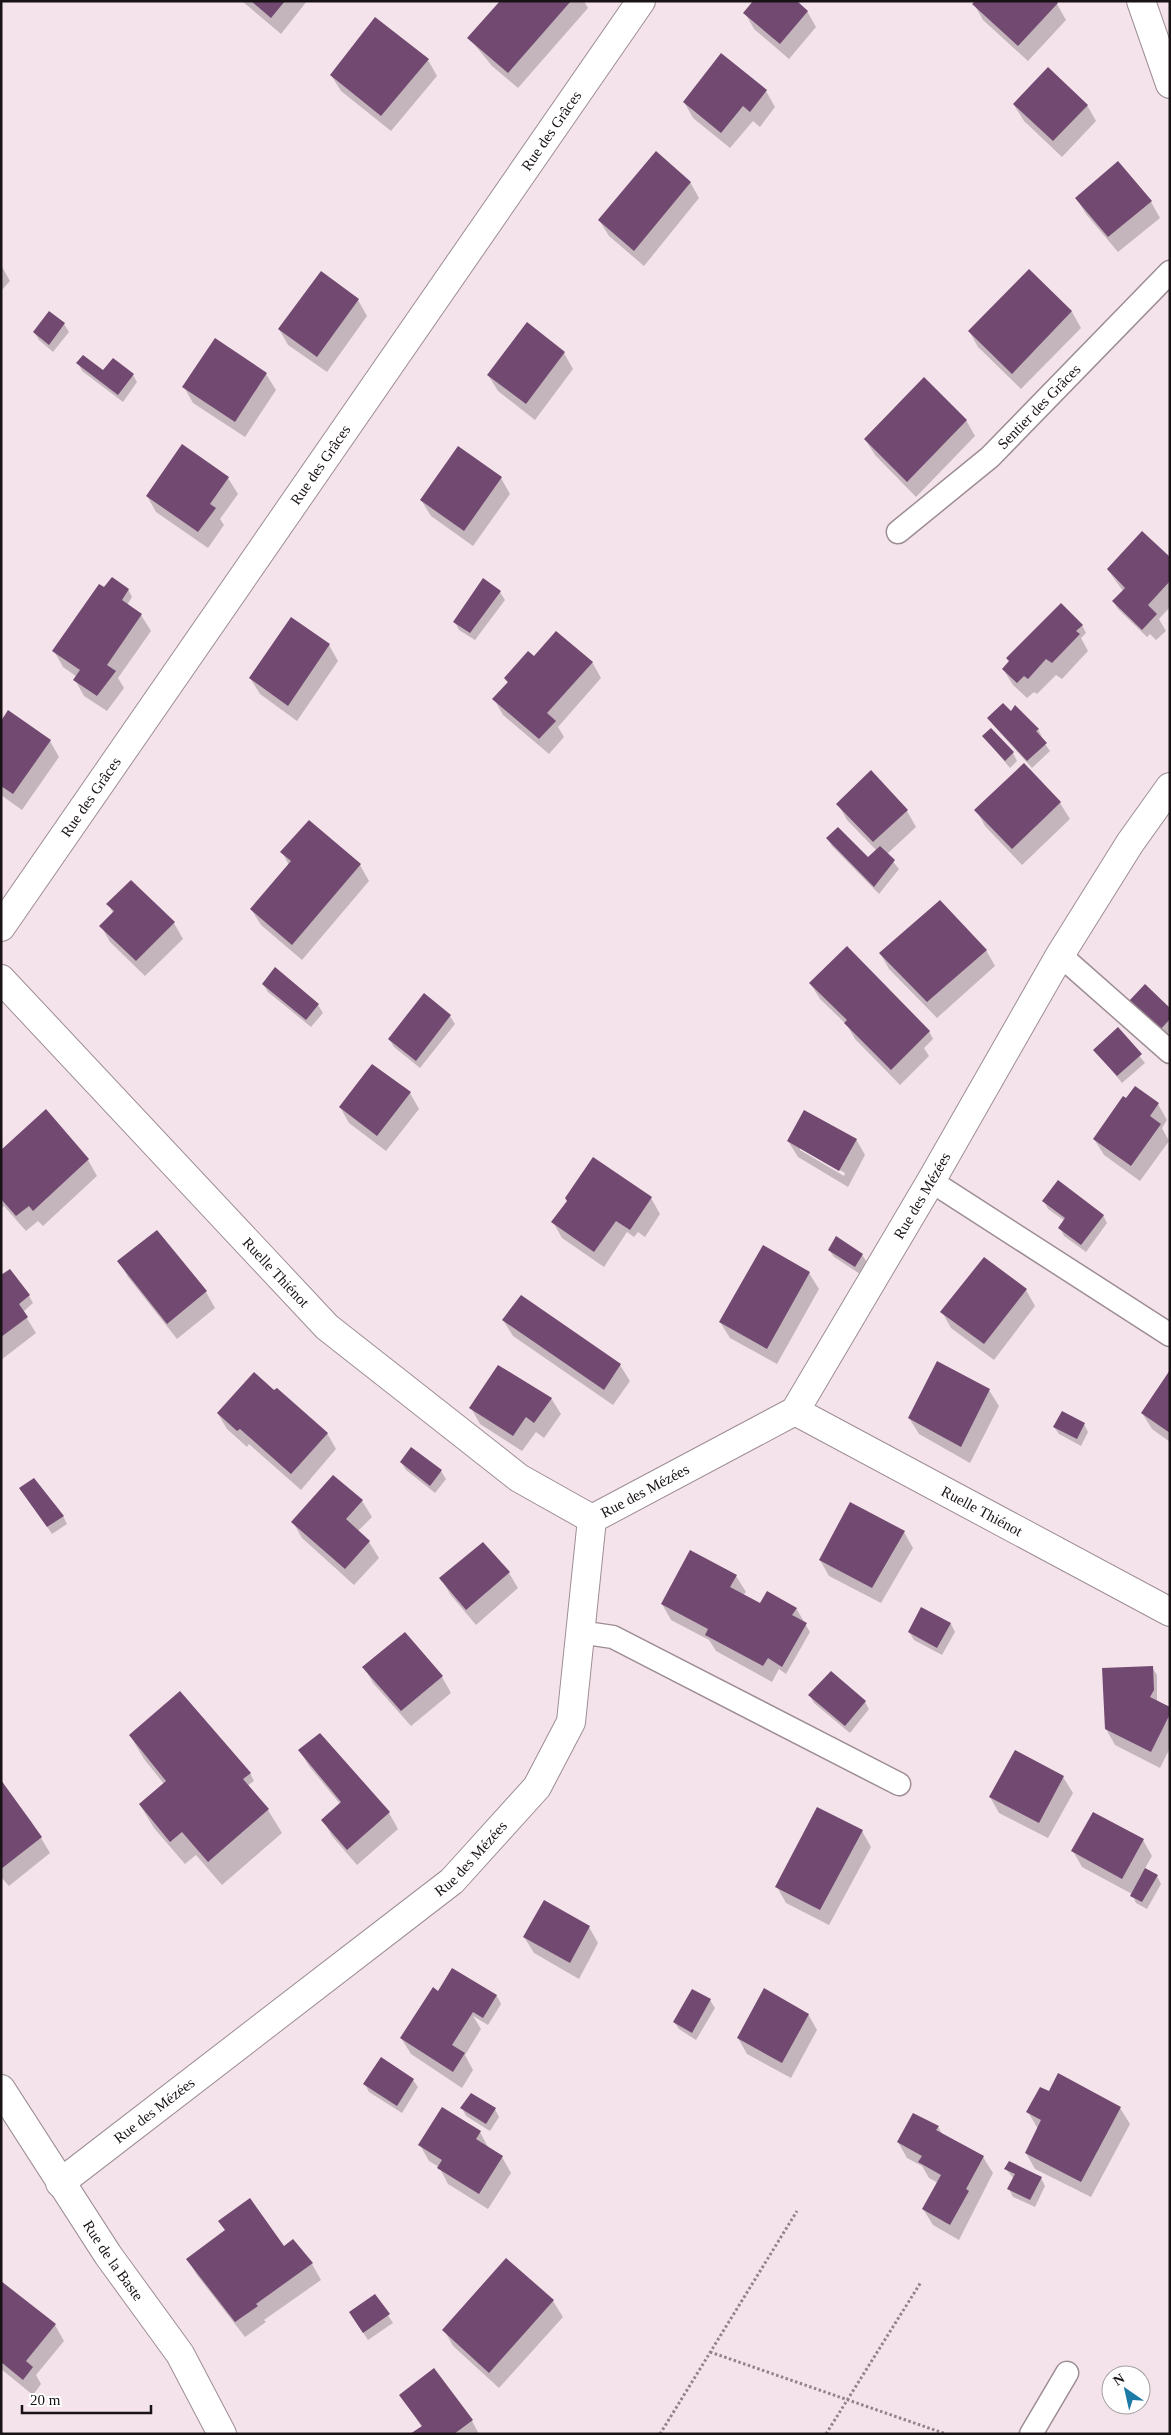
<svg xmlns="http://www.w3.org/2000/svg" width="1171" height="2435" font-family="Georgia,serif">
  <style>
    .shadow { fill: #0003; fill-rule: evenodd }
    .building { fill: #724a71 }
    .lines { fill: none; stroke-linecap: round; stroke-linejoin: round }
    .service-casing { stroke: #9d8d94; stroke-width: 25 }
    .minor-casing { stroke: #9d8d94; stroke-width: 30 }
    .path { stroke: #908489; stroke-width: 3; stroke-dasharray: 2.5 2.5; stroke-linecap: butt }
    .service { stroke: #fff; stroke-width: 22 }
    .minor { stroke: #fff; stroke-width: 28 }
    .labels { text-anchor: middle; stroke-width: 5; stroke-linejoin: round; paint-order: stroke }
    .street-label { font-size: 15px; fill: #191316; stroke: #fff }
  </style>
  <rect width="100%" height="100%" fill="#f5e3eb"/>
  <path class="shadow" d="M242,1H307L281,34Z
    M501,1H584L588,8L518,88L492,66L469,38Z
    M974,4H1057L1066,20L1028,61L983,20Z
    M807,11L816,27L789,59L754,29L745,13Z
    M428,60L437,76L391,131L341,91L331,75Z
    M766,91L775,107L760,127L753,121L730,148L693,118L684,102Z
    M1014,105H1087L1096,121L1062,157L1024,121Z
    M1118,163L1151,202L1160,218L1118,252L1086,214L1076,198Z
    M690,182L699,198L644,266L609,236L599,220Z
    M1,265L10,281L1,291Z
    M1029,270L1072,312L1081,328L1021,389L978,347L969,331Z
    M358,300L367,316L327,372L288,345L279,329Z
    M64,324L69,332L53,352L39,340L34,332Z
    M216,339L266,374L276,390L245,437L193,403L184,387Z
    M564,353L573,369L535,420L498,391L488,375Z
    M78,363L103,372L133,375L137,382L123,402L82,371Z
    M966,420L975,436L916,497L875,455L865,439Z
    M228,478L238,494L220,519L224,525L208,548L156,512L147,496Z
    M501,478L510,494L473,546L431,516L421,500Z
    M1170,558V607L1159,619L1166,631L1156,640L1150,634L1147,637L1118,609L1113,601L1123,591L1108,570Z
    M128,589L132,597L127,605L141,615L151,631L118,678L124,688L107,711L84,696L75,680L77,677L63,667L54,651Z
    M500,592L505,600L475,640L459,630L455,622Z
    M1082,625L1086,633L1081,638L1088,651L1062,679L1056,675L1037,694L1034,692L1027,698L1013,685L1003,669Z
    M329,645L338,661L297,721L260,694L250,678Z
    M535,658L592,662L601,678L558,727L564,737L549,754L503,715L494,699L508,683L505,679Z
    M989,718L1038,729L1042,737L1041,738L1050,751L1032,768L994,726Z
    M1,723L50,741L59,757L22,810L1,795Z
    M984,737L1013,753L1017,761L1010,768Z
    M1024,764L1060,803L1070,819L1022,865L985,826L976,810Z
    M838,804L907,811L916,827L887,854L899,869L879,894L832,846L827,838L868,859L877,851L847,820Z
    M309,822L360,865L369,881L302,960L261,925L251,909L289,865L282,852Z
    M131,881L174,923L183,939L145,976L110,942L101,926L113,913L108,904Z
    M986,950L995,966L937,1018L889,969L880,953Z
    M810,983L929,1031L933,1039L924,1048L929,1056L900,1085L855,1039L847,1025L820,999Z
    M263,984L318,1005L323,1013L311,1027L268,992Z
    M1135,1009H1170V1031L1165,1037Z
    M450,1016L455,1024L420,1068L394,1047L389,1039Z
    M1118,1029L1145,1063L1122,1083L1095,1050Z
    M410,1093L419,1109L386,1151L349,1123L340,1107Z
    M1126,1099L1158,1104L1167,1120L1162,1128L1169,1141L1140,1181L1104,1155L1094,1139Z
    M856,1139L865,1155L848,1187L798,1157L788,1141ZM800,1147L845,1173L844,1176L800,1150Z
    M1,1151L88,1160L97,1176L43,1226L38,1221L26,1231L4,1206L1,1209Z
    M651,1198L660,1214L645,1237L638,1232L634,1237L627,1232L604,1267L562,1238L553,1222Z
    M1044,1201L1103,1215L1107,1223L1086,1252L1064,1236L1060,1228L1065,1221L1048,1209Z
    M157,1232L206,1292L215,1308L177,1339L128,1277L119,1261Z
    M829,1250L862,1255L867,1262L860,1274L834,1257Z
    M809,1273L819,1289L777,1364L730,1338L720,1322Z
    M1,1276L29,1296L33,1303L23,1312L36,1333L1,1360Z
    M1026,1290L1035,1306L994,1360L951,1328L942,1312Z
    M503,1320L620,1365L630,1381L613,1405L513,1336Z
    M1170,1372V1442L1152,1429L1142,1413Z
    M989,1390L999,1406L970,1463L919,1434L909,1418Z
    M551,1398L561,1414L544,1438L536,1432L522,1451L480,1424L471,1408Z
    M218,1414L327,1433L336,1449L301,1490L249,1444L247,1447L227,1429Z
    M1084,1424L1088,1432L1081,1446L1059,1434L1054,1427Z
    M412,1449L441,1471L446,1479L435,1493L406,1470L401,1462Z
    M334,1477L362,1501L372,1517L358,1531L369,1542L379,1558L354,1585L302,1538L293,1522Z
    M26,1496L63,1516L67,1524L52,1534Z
    M904,1532L913,1548L881,1603L829,1576L820,1560Z
    M509,1573L518,1588L476,1625L450,1594L441,1578Z
    M736,1576L746,1592L743,1595L760,1605L796,1608L810,1632L786,1674L779,1669L772,1682L716,1651L709,1640L671,1620L662,1604Z
    M921,1609L951,1624L955,1632L942,1655L914,1640L909,1632Z
    M364,1667L442,1677L451,1693L411,1726L373,1683Z
    M1152,1667L1157,1675V1700L1160,1703L1170,1709V1748L1160,1768L1115,1745L1106,1729Z
    M810,1696L865,1702L869,1709L850,1733L814,1703Z
    M130,1735L250,1773L254,1781L247,1786L268,1810L282,1833L222,1885L196,1855L185,1864L154,1828L140,1805L164,1784L144,1759Z
    M300,1751L389,1813L398,1829L357,1865L332,1836L323,1820L341,1805L309,1766Z
    M1063,1777L1073,1793L1048,1838L999,1813L990,1797Z
    M1,1782L31,1821L50,1853L9,1886L1,1877Z
    M862,1831L871,1847L829,1925L786,1903L777,1887Z
    M1143,1840L1152,1856L1144,1870L1157,1876L1161,1884L1147,1909L1136,1903L1132,1894L1082,1867L1073,1851Z
    M589,1927L598,1943L579,1979L534,1953L524,1937Z
    M453,1969L497,1996L501,2004L488,2025L473,2016L481,2029L465,2055L473,2070L462,2088L411,2054L401,2038L439,1992Z
    M710,2000L715,2008L696,2040L679,2029L674,2022Z
    M808,2014L817,2030L791,2078L747,2054L738,2038Z
    M413,2080L418,2087L402,2113L369,2092L365,2084Z
    M1049,2093L1120,2108L1130,2124L1091,2197L1035,2169L1026,2153L1038,2129L1028,2112Z
    M462,2108L495,2109L499,2117L490,2131L466,2116Z
    M913,2115L938,2127L943,2135L983,2157L993,2173L959,2240L933,2225L923,2209L938,2183L929,2178L922,2166L907,2158L898,2142Z
    M480,2132L489,2149L502,2157L511,2173L488,2209L448,2184L439,2167L429,2161L420,2145Z
    M1006,2169L1041,2178L1045,2186L1035,2207L1013,2197L1009,2189L1014,2179Z
    M220,2221L284,2248L293,2241L312,2264L321,2280L264,2320L266,2322L245,2337L197,2275L188,2260L226,2231Z
    M506,2260L553,2301L563,2317L499,2388L453,2346L444,2330Z
    M1,2283L55,2325L64,2341L36,2375L41,2384L33,2395L1,2369Z
    M375,2296L393,2323L368,2340L355,2320Z
    M401,2395L472,2421L479,2434H412L422,2427Z"/>
  <path class="building" d="M251,1H285L271,18Z
    M500,1H571L508,73L467,38Z
    M753,1H797L808,11L780,44L743,13Z
    M975,1H1056L1058,3L1018,46L972,4Z
    M375,17L429,59L381,116L330,75Z
    M721,53L767,90L750,112L743,106L721,133L683,102Z
    M1048,67L1088,105L1053,141L1013,104Z
    M656,151L691,182L634,251L598,220Z
    M1118,161L1152,201L1108,237L1075,198Z
    M1029,269L1072,311L1012,374L968,331Z
    M321,271L359,299L317,357L278,329Z
    M49,311L65,323L49,345L33,332Z
    M527,322L565,352L526,404L487,375Z
    M215,338L267,373L235,422L182,387Z
    M83,355L103,370L113,358L134,374L118,395L76,363Z
    M924,377L967,420L907,482L864,439Z
    M182,444L229,477L210,504L216,508L198,532L146,496Z
    M458,446L502,477L464,531L420,500Z
    M1142,531L1170,557V581L1148,605L1157,614L1142,630L1112,601L1125,588L1107,569Z
    M112,577L129,589L122,600L142,614L107,665L116,671L97,696L73,680L80,670L52,651L99,584L104,587Z
    M483,578L501,591L470,633L453,622Z
    M1061,603L1083,625L1076,631L1080,634L1052,663L1046,659L1028,679L1024,676L1017,683L1002,669L1009,661L1006,658Z
    M291,617L330,644L288,706L249,678Z
    M556,631L593,662L547,713L556,721L539,739L492,699L508,682L504,678L528,651L534,656Z
    M1003,703L1011,711L1015,705L1039,729L1036,731L1047,743L1027,761L987,718Z
    M8,710L51,740L13,794L1,786V721Z
    M991,728L1014,752L1005,761L982,736Z
    M1024,763L1061,802L1012,849L974,810Z
    M871,770L908,810L873,842L836,804Z
    M309,820L361,864L292,945L250,909L291,861L280,852Z
    M838,827L868,857L880,846L895,860L874,887L826,838Z
    M131,880L175,922L136,961L99,926L114,911L106,904Z
    M940,900L987,950L927,1002L879,953Z
    M847,946L930,1031L891,1070L844,1023L847,1020L809,983Z
    M275,967L319,1004L306,1020L262,984Z
    M1145,984L1170,1008V1019L1160,1030L1129,1001Z
    M424,993L451,1015L416,1061L388,1039Z
    M1118,1027L1142,1054L1117,1076L1093,1050Z
    M372,1064L411,1092L377,1136L339,1107Z
    M1135,1086L1159,1103L1150,1116L1161,1124L1131,1166L1093,1139L1123,1096L1126,1098Z
    M46,1109L89,1159L33,1211L29,1206L16,1216L1,1199V1150Z
    M804,1110L857,1139L839,1171L787,1141Z
    M593,1157L652,1197L630,1230L616,1221L594,1252L551,1222L567,1201L565,1198Z
    M1058,1180L1104,1215L1081,1245L1058,1228L1065,1218L1042,1201Z
    M157,1230L207,1291L167,1324L117,1261Z
    M836,1236L863,1254L855,1267L828,1250Z
    M763,1245L810,1272L767,1349L719,1322Z
    M984,1257L1027,1289L984,1344L940,1312Z
    M10,1269L30,1295L19,1304L28,1317L1,1337V1275Z
    M521,1295L621,1364L604,1390L502,1320Z
    M937,1361L990,1389L961,1447L908,1418Z
    M498,1365L552,1398L534,1423L526,1417L513,1436L469,1408Z
    M1170,1370V1433L1141,1413Z
    M254,1372L274,1390L277,1388L328,1433L291,1474L240,1429L237,1431L217,1413Z
    M1062,1411L1085,1423L1077,1439L1053,1427Z
    M411,1447L442,1470L430,1486L400,1462Z
    M333,1475L363,1500L346,1519L370,1541L345,1569L291,1522Z
    M34,1478L64,1516L47,1527L19,1488Z
    M850,1502L905,1531L872,1588L819,1560Z
    M483,1542L510,1572L466,1610L439,1578Z
    M690,1550L737,1575L730,1587L760,1603L767,1591L797,1608L792,1615L807,1623L782,1667L768,1658L763,1666L705,1635L708,1629L661,1604Z
    M921,1607L951,1623L937,1648L908,1632Z
    M405,1632L443,1676L401,1711L362,1667Z
    M1153,1666L1154,1690L1150,1697L1170,1707V1714L1151,1752L1105,1729L1102,1668Z
    M831,1671L866,1701L845,1726L808,1695Z
    M180,1691L251,1773L243,1779L269,1809L208,1862L182,1832L170,1842L139,1804L166,1781L129,1735Z
    M320,1733L390,1812L347,1850L321,1820L341,1802L298,1750Z
    M1015,1750L1064,1776L1039,1823L989,1797Z
    M1,1780L42,1837L1,1869Z
    M817,1807L863,1830L820,1910L775,1887Z
    M1093,1812L1144,1839L1122,1879L1071,1851Z
    M1145,1868L1158,1875L1142,1902L1130,1896Z
    M544,1900L590,1926L570,1963L523,1937Z
    M452,1968L497,1995L483,2018L473,2012L452,2045L465,2053L453,2072L400,2038L433,1987L438,1991Z
    M764,1988L809,2014L782,2063L737,2038Z
    M692,1989L711,1999L692,2033L673,2022Z
    M381,2057L414,2079L397,2106L363,2084Z
    M1058,2073L1121,2107L1081,2182L1025,2153L1041,2120L1026,2112L1040,2087L1049,2091Z
    M471,2093L496,2108L486,2124L460,2108Z
    M442,2107L481,2131L476,2139L503,2156L479,2194L437,2168L442,2160L418,2145Z
    M913,2113L939,2126L936,2130L984,2156L966,2189L969,2191L950,2225L922,2209L941,2175L918,2162L922,2156L897,2142Z
    M1009,2161L1042,2177L1030,2200L1007,2189L1015,2174L1004,2169Z
    M250,2198L284,2246L293,2239L313,2263L256,2304L258,2306L235,2322L186,2259L225,2230L218,2221Z
    M506,2258L554,2300L489,2373L442,2330Z
    M1,2281L56,2324L26,2361L33,2367L23,2380L1,2362Z
    M375,2294L390,2314L363,2333L349,2312Z
    M434,2368L473,2420L454,2434H410L422,2426L399,2395Z"/>
  <g class="lines">
    <g class="service-casing">
      <g id="service">
        <path id="s1" d="M898,532L990,457L1170,272"/>
        <path d="M1060,955L1170,1052"/>
        <path d="M931,1181L1170,1335"/>
        <path d="M579,1632L613,1637L899,1784"/>
        <path d="M1031,2434L1067,2373"/>
      </g>
    </g>
    <g class="minor-casing">
      <g id="minor">
        <path d="M1141,1L1170,84"/>
        <path id="s2" d="M1,927L641,1"/>
        <path id="s3" d="M1,979L327,1327L519,1478L592,1519"/>
        <path id="s4" d="M795,1411L1170,1612"/>
        <path id="s5" d="M1,2089L108,2255L180,2354L222,2434"/>
        <path id="s6" d="M60,2183L452,1881L537,1787L571,1722L592,1519L795,1411L931,1181L1060,955L1130,843L1170,787"/>
      </g>
    </g>
    <path class="path" d="M710,2352L946,2434
      M660,2434L797,2211
      M826,2434L921,2282"/>
    <use href="#service" class="service"/>
    <use href="#minor" class="minor"/>
  </g>
  <g class="labels">
    <g class="street-label">
      <text dy="5" stroke="none"><textPath href="#s2" startOffset="968">Rue des Grâces</textPath></text>
      <text dy="5" stroke="none"><textPath href="#s1" startOffset="189">Sentier des Grâces</textPath></text>
      <text dy="5" stroke="none"><textPath href="#s2" startOffset="562">Rue des Grâces</textPath></text>
      <text dy="5" stroke="none"><textPath href="#s2" startOffset="158">Rue des Grâces</textPath></text>
      <text dy="5" stroke="none"><textPath href="#s6" startOffset="1379">Rue des Mézées</textPath></text>
      <text dy="5" stroke="none"><textPath href="#s3" startOffset="402">Ruelle Thiénot</textPath></text>
      <text dy="5" stroke="none"><textPath href="#s6" startOffset="959">Rue des Mézées</textPath></text>
      <text dy="5" stroke="none"><textPath href="#s4" startOffset="212">Ruelle Thiénot</textPath></text>
      <text dy="5" stroke="none"><textPath href="#s6" startOffset="524">Rue des Mézées</textPath></text>
      <text dy="5" stroke="none"><textPath href="#s6" startOffset="119">Rue des Mézées</textPath></text>
      <text dy="5" stroke="none"><textPath href="#s5" startOffset="205">Rue de la Baste</textPath></text>
    </g>
  </g>
  <rect width="1171" height="2435" fill="none" stroke="#191316" stroke-width="5"/>
  <g transform="translate(1126 2390) rotate(326)"><circle r="24" fill="#ffffff" stroke="#a3a1a2"/>
  <path d="M0-4L9 19L0 12L-9 19Z" fill="#1c7aa7"/>
  <text y="-8" font-size="14" font-weight="bold" text-anchor="middle" fill="#191316">N</text>
  </g>
  <path d="M22 2405v8h129v-8" fill="none" stroke="#191316" stroke-width="2.5"/>
  <text x="30" y="2405" font-size="15" fill="#191316" stroke="#ffffff" stroke-width="4" paint-order="stroke">20 m</text>
</svg>
